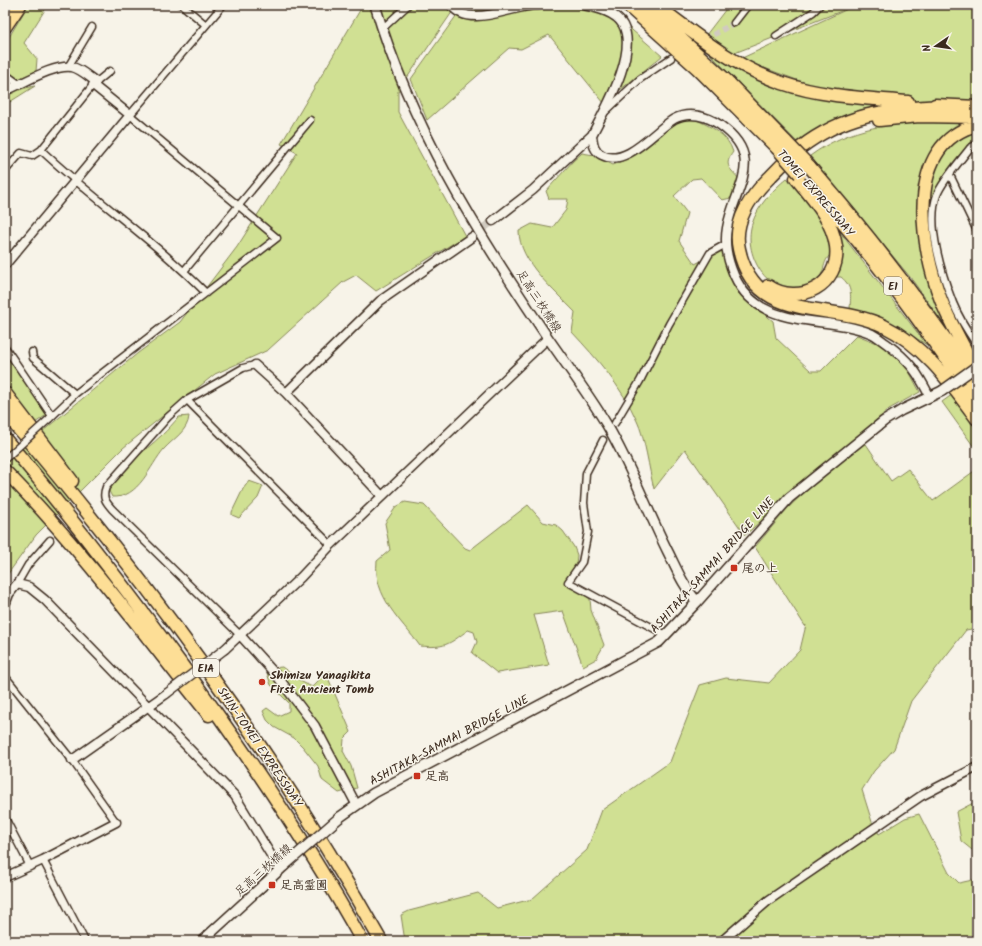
<svg xmlns="http://www.w3.org/2000/svg" width="982" height="946" font-family="Kalam,'Klee One',sans-serif">
  <style>
    .green { fill: #d0e093; stroke: #868558 }
    .lines { fill: none; stroke-linecap: round; stroke-linejoin: round }
    .minor-tunnel { stroke: #d1cbc0; stroke-width: 6; stroke-dasharray: 6 3; stroke-linecap: butt }
    .tertiary-tunnel { stroke: #d1cbc0; stroke-width: 8; stroke-dasharray: 8 4; stroke-linecap: butt }
    .minor-casing { stroke: #3b2a1e; stroke-width: 9 }
    .tertiary-casing { stroke: #3b2a1e; stroke-width: 11 }
    .secondary-casing { stroke: #3b2a1e; stroke-width: 12 }
    .motorway-casing { stroke: #3b2a1e; stroke-width: 15 }
    .minor { stroke: #f7f3e8; stroke-width: 6 }
    .tertiary { stroke: #f7f3e8; stroke-width: 8 }
    .secondary { stroke: #f7f3e8; stroke-width: 9 }
    .motorway { stroke: #fdde96; stroke-width: 12 }
    .minor-bridge-casing { stroke: #3b2a1e; stroke-width: 9; stroke-linecap: butt }
    .tertiary-bridge-casing { stroke: #3b2a1e; stroke-width: 11; stroke-linecap: butt }
    .secondary-bridge-casing { stroke: #3b2a1e; stroke-width: 12; stroke-linecap: butt }
    .motorway-bridge-casing { stroke: #3b2a1e; stroke-width: 15; stroke-linecap: butt }
    .minor-bridge { stroke: #f7f3e8; stroke-width: 6 }
    .tertiary-bridge { stroke: #f7f3e8; stroke-width: 8 }
    .secondary-bridge { stroke: #f7f3e8; stroke-width: 9 }
    .motorway-bridge { stroke: #fdde96; stroke-width: 12 }
    .poi-dot { fill: #c8321e; stroke: #f7f3e8; stroke-width: 1.5 }
    .labels { text-anchor: middle; stroke-width: 3; stroke-linejoin: round; paint-order: stroke }
    .shield { fill: #f7f3e8; stroke: #73665b; stroke-width: 1 }
    .shield-label { font-size: 11px; font-weight: bold; fill: #3b2a1e }
    .street-label { font-size: 12px; fill: #3b2a1e; stroke: #f7f3e8 }
    .poi-label { font-size: 12px; font-weight: bold; fill: #3b2a1e; stroke: #f7f3e8; text-anchor: start }
  </style>
  <rect width="100%" height="100%" fill="#f7f3e8"/>
  <filter id="ink" filterUnits="userSpaceOnUse"><feTurbulence type="fractalNoise" baseFrequency=".025" numOctaves="2"/><feDisplacementMap in="SourceGraphic" scale="8" xChannelSelector="R" yChannelSelector="G"/><feConvolveMatrix kernelMatrix="1 2 1 2 8 2 1 2 1" color-interpolation-filters="sRGB"/></filter>
  <g filter="url(#ink)">
    <path class="green" d="M28,5H48L24,43L37,59L36,71L5,85V44Z
      M363,5H457L398,91V112L465,236L376,291L356,275L343,282L268,350L215,374L123,448L36,535L5,578V464L21,449L138,353L180,322L237,247L297,153L281,144Z
      M464,5H603L662,56L604,103L549,35L521,49L509,48L427,120L411,79Z
      M729,5H977V102L952,106L824,90L740,59L854,6L732,54L706,35Z
      M708,52L730,66L750,76L881,106C848,116 826,122 798,143Z
      M35,86L5,105V92Z
      M695,119C711,127 728,134 733,152C723,166 730,168 740,180L731,198L722,200L701,178L692,179L674,196L687,213L679,241L695,264L724,249L738,293L773,321L776,338L811,371H821L857,335L882,345L905,364L920,392L889,409L745,535L685,449L654,489C649,470 645,437 637,421C622,387 597,359 572,332L575,312C555,291 519,262 519,231L532,224L552,228L566,210L568,199H549L546,191L573,161L582,153L594,155L613,165L625,160L675,122Z
      M941,121L968,123L952,130L940,141L933,151L920,195L951,334L910,277L810,156C849,127 894,122 941,121Z
      M977,131V141C957,149 936,187 929,206C929,183 934,155 953,140C959,136 970,134 977,131Z
      M787,178C808,201 827,222 831,254C819,265 829,277 807,287C771,302 742,256 752,224C758,205 772,191 787,178Z
      M833,223L927,345L900,328L850,308C851,294 852,286 841,277H835L837,269Z
      M5,353L48,414L35,423L5,386Z
      M953,394L977,429V451L942,402Z
      M189,416C188,431 174,438 164,449C150,465 139,499 112,497L109,491C121,467 143,453 162,435C168,430 173,423 179,417Z
      M864,441L891,481L908,469L933,501L977,469V628L966,630L911,701L894,749L874,771L862,790L872,822L879,834L905,818L919,814L949,873L959,883L977,879V941H407L404,935L401,915L409,911L478,893L497,908L532,899L587,850L602,810L670,762L700,685L726,678L769,683L800,650L806,625L805,626L755,547L787,509L814,483Z
      M249,481L263,486L258,498L239,518L232,515V512L243,489Z
      M405,502L424,505L465,548L470,550L528,505L543,522L556,525L563,531L574,547L577,555L576,564L566,581L590,599L591,610L604,645L596,659L583,666L563,611L534,615L549,665L497,673L472,653L477,642L474,632L468,630C448,645 445,648 420,646C401,620 373,597 377,561L390,550L385,523L396,507Z
      M282,667L302,682L312,687L326,673L331,671L329,680L351,732L344,739L343,751L351,766L357,788L339,793L322,780L318,766L303,747L294,738L274,727L267,720L263,711L267,708L278,716L289,711V703L271,685L267,673L272,668Z
      M977,801V854L961,841L956,812Z"/>
    <g class="lines">
      <path class="minor-tunnel" d="M690,48L734,23"/>
      <path class="tertiary-tunnel" d="M474,235L493,221"/>
      <g class="minor-casing">
        <path id="minor" d="M182,5L206,25
          M734,23L748,5
          M382,29L408,5
          M776,36L813,12L820,5
          M68,67L92,27
          M5,74L20,85
          M606,111L640,79L671,58
          M977,144L970,148C961,160 942,181 937,195C926,224 942,275 953,303C959,318 968,332 977,345
          M41,150C94,200 155,241 206,293
          M5,171L21,153L32,156L41,150L93,85L110,71
          M950,175L977,231
          M184,271L310,120
          M5,347L52,416
          M32,352L33,358L75,394
          M187,400L331,545
          M49,419L75,394L277,238L130,115L223,5
          M615,423L640,381L669,324L710,253L726,244
          M603,440L586,473L584,503L588,532L582,562L568,582L666,635
          M17,584L28,565L50,540
          M240,635L112,509C105,501 102,497 106,487L168,417L187,400L243,368L255,365
          M5,676L72,760L116,822
          M5,818L30,866
          M43,860L85,941"/>
      </g>
      <g class="tertiary-casing">
        <path id="tertiary" d="M451,5C469,30 512,5 538,5
          M583,5C597,8 616,12 623,25C638,54 605,109 592,135C593,144 594,151 602,155C626,168 655,130 674,119C689,111 707,116 720,125C767,158 734,188 727,228C724,244 728,261 734,275C759,332 824,314 870,333C876,335 882,341 887,344C910,361 918,373 930,397
          M5,91C22,84 54,64 72,67C81,69 89,77 96,82L93,85L130,115L5,265
          M493,221L533,190L592,135
          M255,365L286,393L382,496
          M286,393L380,301L472,237
          M5,605L9,594L17,584L29,587L45,600L235,796L280,870
          M240,635L277,676L315,726L356,804
          M225,649L301,577L331,545L548,338
          M72,760L166,694
          M5,877L43,860L116,822
          M722,941L769,900L921,796L977,767"/>
      </g>
      <g class="secondary-casing">
        <path id="secondary" d="M375,5C410,125 478,235 548,338C568,367 589,395 607,425C631,466 647,510 668,552C677,570 684,587 697,602
          M340,817L374,793L659,642L697,602L789,498L884,421L902,410L942,391
          M202,941L284,866"/>
      </g>
      <g class="motorway-casing">
        <path id="motorway" d="M627,5L697,68L777,148
          M644,5L727,81L786,142
          M656,5C696,35 735,67 782,83C823,97 866,98 908,102
          M5,27L20,5
          M935,105L977,107
          M941,106C888,109 844,114 800,148C789,157 779,168 769,178C751,196 733,222 739,249C755,325 830,300 884,326C925,346 951,384 977,419
          M879,120L919,116L977,117
          M977,125C903,144 921,248 941,300C951,325 964,348 977,371
          M809,166C870,236 925,308 977,384
          M816,193C876,258 928,331 977,405
          M768,286C799,307 841,285 836,246C832,219 812,198 796,178
          M5,393L72,481
          M5,413C145,578 275,752 381,941
          M5,439C66,510 123,585 179,661C245,751 308,843 362,941
          M5,471C79,546 143,633 209,715"/>
      </g>
      <use href="#minor" class="minor"/>
      <use href="#tertiary" class="tertiary"/>
      <use href="#secondary" class="secondary"/>
      <use href="#motorway" class="motorway"/>
      <g class="minor-bridge-casing">
        <path id="minor-bridge" d="M5,459L49,419"/>
      </g>
      <g class="tertiary-bridge-casing">
        <path id="tertiary-bridge" d="M166,694L225,649"/>
      </g>
      <g class="secondary-bridge-casing">
        <path id="secondary-bridge" d="M942,391L977,366
          M284,866L340,817"/>
      </g>
      <g class="motorway-bridge-casing">
        <path id="motorway-bridge" d="M786,142L809,166
          M777,148L800,174"/>
      </g>
      <use href="#minor-bridge" class="minor-bridge"/>
      <use href="#tertiary-bridge" class="tertiary-bridge"/>
      <use href="#secondary-bridge" class="secondary-bridge"/>
      <use href="#motorway-bridge" class="motorway-bridge"/>
    </g>
  </g>
  <g class="poi-dot">
    <rect x="730" y="564" width="8" height="8" rx="2"/>
    <circle cx="262" cy="682" r="4"/>
    <rect x="413" y="772" width="8" height="8" rx="2"/>
    <rect x="268" y="881" width="8" height="8" rx="2"/>
  </g>
  <g class="labels">
    <g class="shield">
      <rect x="884" y="277" width="18" height="18" rx="3"/>
      <rect x="193" y="659" width="26" height="18" rx="3"/>
    </g>
    <g class="shield-label">
      <text x="893" y="290">E1</text>
      <text x="206" y="672">E1A</text>
    </g>
    <g class="street-label">
      <text transform="translate(816 193) rotate(49)" y="4">TOMEI EXPRESSWAY</text>
      <text transform="translate(539 301) rotate(57)" y="4">足高三枚橋線</text>
      <text transform="translate(712 565) rotate(-48)" y="4">ASHITAKA-SAMMAI BRIDGE LINE</text>
      <text transform="translate(449 740) rotate(-28)" y="4">ASHITAKA-SAMMAI BRIDGE LINE</text>
      <text transform="translate(260 747) rotate(56)" y="4">SHIN-TOMEI EXPRESSWAY</text>
      <text transform="translate(263 870) rotate(-42)" y="4">足高三枚橋線</text>
    </g>
    <g class="poi-label">
      <text x="742" y="572">尾の上</text>
      <text x="270" y="679">Shimizu Yanagikita<tspan x="270" dy="14">First Ancient Tomb</tspan></text>
      <text x="425" y="780">足高</text>
      <text x="280" y="889">足高霊園</text>
    </g>
  </g>
  <rect width="982" height="946" fill="none" stroke="#f7f3e8" stroke-width="20"/>
  <rect x="10" y="10" width="962" height="926" fill="none" stroke="#3b2a1e" stroke-width="1.5" filter="url(#ink)"/>
  <g transform="translate(936 46) rotate(257)" stroke="#f7f3e8" stroke-width="3" paint-order="stroke">
  <path d="M0-3L7 15L0 10L-7 15Z" fill="#3b2a1e"/>
  <text y="-6" font-size="11" font-weight="bold" text-anchor="middle" fill="#3b2a1e">N</text>
  </g>
</svg>
